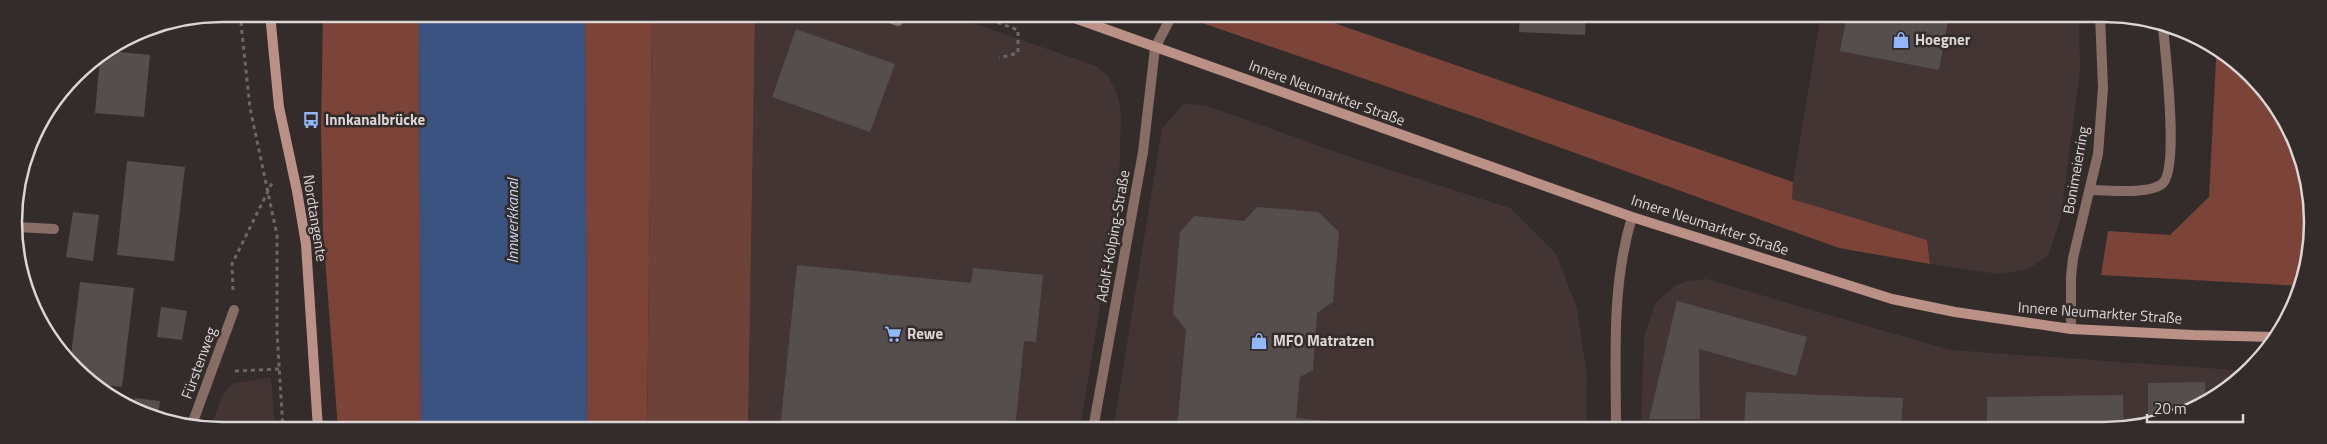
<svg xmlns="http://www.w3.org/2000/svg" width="2327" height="444" font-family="'Titillium Web',sans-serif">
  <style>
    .built { fill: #433533 }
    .green { fill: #6d4239 }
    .forest { fill: #7c4438 }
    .water { fill: #3b5380 }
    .building { fill: #554e4c }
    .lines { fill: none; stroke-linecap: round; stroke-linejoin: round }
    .path { stroke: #6d6766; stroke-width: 3; stroke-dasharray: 4 4; stroke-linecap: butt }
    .lane { stroke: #886d67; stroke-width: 10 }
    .street { stroke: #886d67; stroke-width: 10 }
    .secondary { stroke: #bb9086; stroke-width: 10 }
    .labels { text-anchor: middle; stroke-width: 5; stroke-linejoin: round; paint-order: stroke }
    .poi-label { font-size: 15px; font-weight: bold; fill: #dcd7d6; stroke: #332c2b; text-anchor: start }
    .street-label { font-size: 15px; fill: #dcd7d6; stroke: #332c2b }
    .water-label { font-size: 16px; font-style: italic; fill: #c7d7f4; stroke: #332c2b }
    .rim { fill: none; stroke: #dcd7d6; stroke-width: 2.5 }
  </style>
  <rect width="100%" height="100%" fill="#332c2b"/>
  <path class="built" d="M755,14H947L1096,66L1108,76L1117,94L1121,112L1119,190L1080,429H748Z
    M1821,15H2079L2080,71L2061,217L2048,256L2026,270L1998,274L1930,264L1927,240L1792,199L1793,182Z
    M1183,104L1205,105L1353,158L1510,208L1556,254L1577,308L1587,377L1586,429H1113L1162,129Z
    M1706,279L1950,350L2250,371L2185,414L2119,430L1641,429L1644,337L1655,303L1676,285L1687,281Z
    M271,377L275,429H210L222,396L232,384Z"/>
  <path class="green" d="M652,14H755L748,429H647Z"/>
  <path class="forest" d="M323,14H419L421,429H338L323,231L321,129Z
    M585,14H652L647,429H587Z
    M1200,15H1311L1793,182L1792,199L1927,240L1930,264L1839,248L1484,120L1205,24Z
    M2215,47L2270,95L2306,168L2311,251L2300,286L2101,275L2108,231L2170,235L2209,197L2216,60Z"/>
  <path class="water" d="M419,14H585L587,429H421Z"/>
  <path class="building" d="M1520,15H1586L1585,35L1519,32Z
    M1847,15H1949L1939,70L1840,51Z
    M796,29L895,64L870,132L772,97Z
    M121,44L120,52L150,55L144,117L95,113L100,58Z
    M127,161L185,167L174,261L117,255Z
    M1257,207L1318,212L1339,232L1333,302L1317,313L1313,370L1300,377L1296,418L1410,429H1177L1186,330L1173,314L1180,232L1194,216L1244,221Z
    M73,212L99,215L93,261L66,257Z
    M797,265L971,283L973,268L1043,275L1036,342L1024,341L1015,429H780Z
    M80,282L134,288L122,387L95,384L70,363Z
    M1677,301L1807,337L1796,376L1699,349L1700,419H1649Z
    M161,307L187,311L182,340L157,337Z
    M2205,382V401L2185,414L2148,423V383Z
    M1746,392L1903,398L1901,430H1744Z
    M2123,395L2124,429L1987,430V397Z
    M135,398L160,401L158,416L133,408Z"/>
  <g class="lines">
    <path class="path" d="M240,14L250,108L277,235V333L283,429
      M975,14L1018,30V53L999,58
      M233,290L232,264L273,181
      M235,371L279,369"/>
    <path class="lane" d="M878,14L898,21L905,14
      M2090,190C2109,190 2147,195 2162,184C2180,170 2165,52 2163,26"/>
    <path class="street" d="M17,227L54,229
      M2071,329V277L2073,258L2098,154L2103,88L2100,15
      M191,427L234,310
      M1093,429L1143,152L1155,48L1172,15
      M1616,429C1616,358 1611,286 1632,217"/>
    <path class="secondary" d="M270,14L279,107L297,191L306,244L318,429
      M1066,15L1632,217L1892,299L1955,312L2071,329L2193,335L2275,337"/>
  </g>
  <defs>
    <g id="shop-bare" transform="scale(1.35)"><path d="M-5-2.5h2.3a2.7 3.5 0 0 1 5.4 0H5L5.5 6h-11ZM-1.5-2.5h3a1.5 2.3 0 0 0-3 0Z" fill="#92b7fd" stroke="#332c2b" stroke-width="2.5" paint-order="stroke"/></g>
    <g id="bus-bare" transform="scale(1.35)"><path d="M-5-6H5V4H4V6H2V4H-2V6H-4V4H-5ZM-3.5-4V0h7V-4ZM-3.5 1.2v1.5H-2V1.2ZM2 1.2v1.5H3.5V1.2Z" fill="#92b7fd" stroke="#332c2b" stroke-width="2.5" paint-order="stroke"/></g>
    <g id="supermarket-bare" transform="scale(1.35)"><path d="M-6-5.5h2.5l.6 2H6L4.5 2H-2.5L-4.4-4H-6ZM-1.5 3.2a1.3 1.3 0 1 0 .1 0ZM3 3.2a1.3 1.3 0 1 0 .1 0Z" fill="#92b7fd" stroke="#332c2b" stroke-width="2.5" paint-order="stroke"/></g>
  </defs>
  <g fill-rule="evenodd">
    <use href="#shop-bare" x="1901" y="40"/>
    <use href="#bus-bare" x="311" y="120"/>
    <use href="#supermarket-bare" x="893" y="334"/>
    <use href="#shop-bare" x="1259" y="341"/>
  </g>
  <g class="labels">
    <g class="poi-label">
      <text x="1915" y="45">Hoegner</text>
      <text x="325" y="125">Innkanalbrücke</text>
      <text x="907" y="339">Rewe</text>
      <text x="1273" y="346">MFO Matratzen</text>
    </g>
    <g class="street-label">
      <text transform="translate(1327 93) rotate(20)" y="5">Innere Neumarkter Straße</text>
      <text transform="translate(2076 170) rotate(-80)" y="5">Bonimeierring</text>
      <text transform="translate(315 218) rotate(81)" y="5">Nordtangente</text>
      <text transform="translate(1710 225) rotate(18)" y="5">Innere Neumarkter Straße</text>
      <text transform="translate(1113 236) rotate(-80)" y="5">Adolf-Kolping-Straße</text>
      <text transform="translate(2100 313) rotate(4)" y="5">Innere Neumarkter Straße</text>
      <text transform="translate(199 363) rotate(-70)" y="5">Fürstenweg</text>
    </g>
    <g class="water-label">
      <text transform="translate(512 221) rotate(-90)" y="6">Innwerkkanal</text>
    </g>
  </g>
  <path d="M0 0H2327V444H0ZM222 22H2104A200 200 0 0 1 2304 222V222A200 200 0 0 1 2104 422H222A200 200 0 0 1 22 222V222A200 200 0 0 1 222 22Z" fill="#332c2b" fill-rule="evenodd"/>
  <path class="rim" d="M222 22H2104A200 200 0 0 1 2304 222V222A200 200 0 0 1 2104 422H222A200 200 0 0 1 22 222V222A200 200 0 0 1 222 22Z"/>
  <path d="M2147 414v8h96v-8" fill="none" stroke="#dcd7d6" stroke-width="2.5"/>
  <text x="2154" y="414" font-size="15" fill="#dcd7d6" stroke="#332c2b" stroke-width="4" paint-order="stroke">20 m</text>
</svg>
